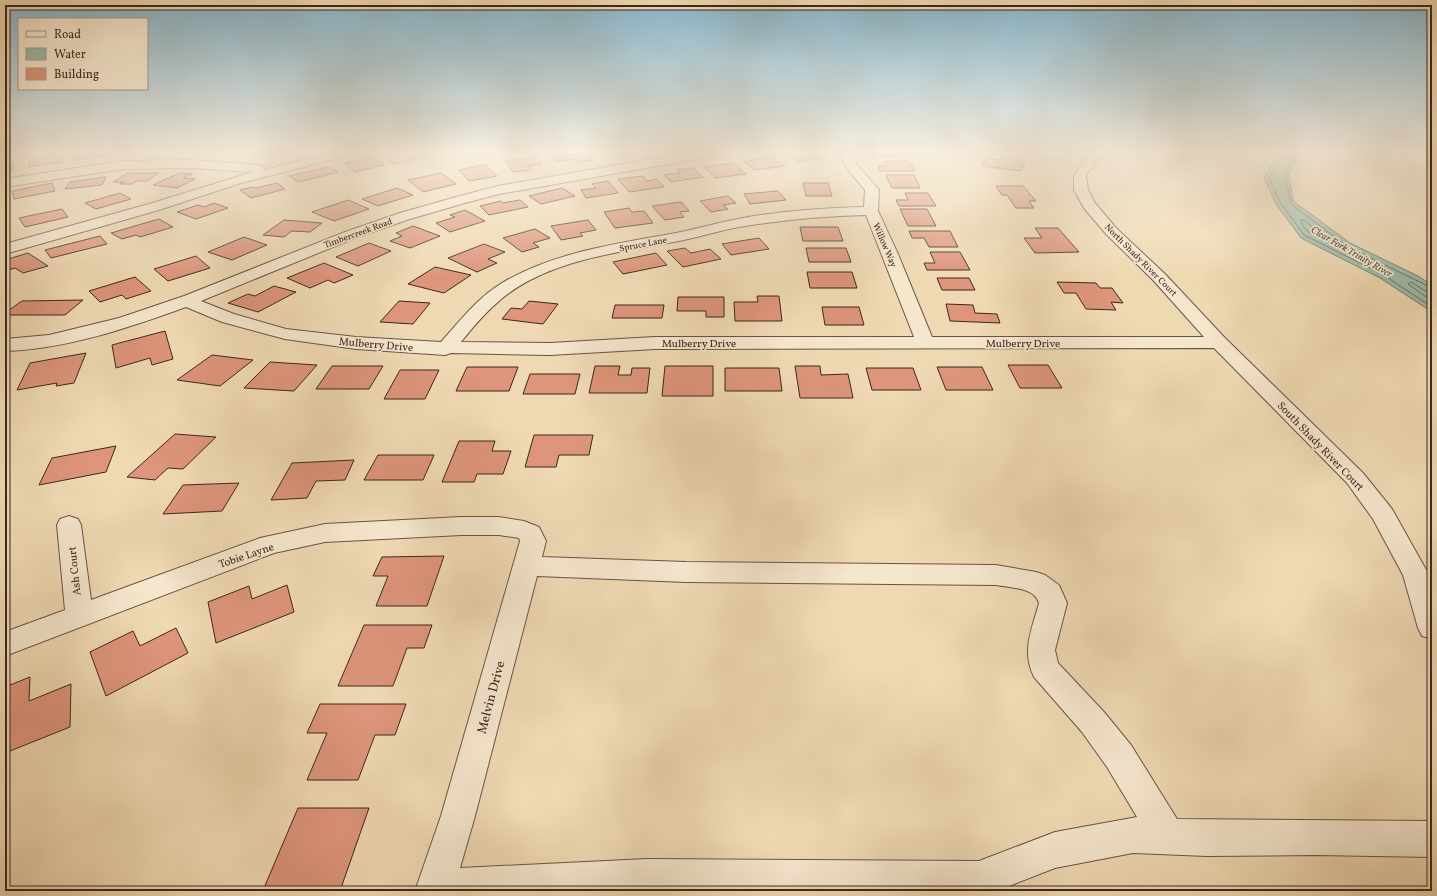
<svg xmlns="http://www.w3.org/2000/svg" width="1437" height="896" font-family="Vollkorn,serif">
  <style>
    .water { fill: #9bbba7; stroke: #758071 }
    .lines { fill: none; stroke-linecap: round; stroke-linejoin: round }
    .shore { stroke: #6b7164; stroke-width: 1 }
    .building { fill: #de957b; stroke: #3b2720 }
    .minor-casing { stroke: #685445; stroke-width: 2 }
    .minor { fill: #f5e6ce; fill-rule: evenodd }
    .labels { text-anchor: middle; stroke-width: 3.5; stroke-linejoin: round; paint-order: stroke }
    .far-street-label { font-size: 9px; fill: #3b2720; stroke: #f5e6ce }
    .far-water-label { font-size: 10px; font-style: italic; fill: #534c42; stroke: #f5e6ce }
    .street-label { font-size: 11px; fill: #3b2720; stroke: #f5e6ce }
    .near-street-label { font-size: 13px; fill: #3b2720; stroke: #f5e6ce }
  </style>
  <rect width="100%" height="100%" fill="#efd9b3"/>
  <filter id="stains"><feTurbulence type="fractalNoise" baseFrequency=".005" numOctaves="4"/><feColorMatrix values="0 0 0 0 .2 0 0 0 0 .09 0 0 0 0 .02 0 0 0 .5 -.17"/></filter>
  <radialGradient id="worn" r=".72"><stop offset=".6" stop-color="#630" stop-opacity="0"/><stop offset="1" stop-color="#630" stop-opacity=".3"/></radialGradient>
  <path class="water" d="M1279,151H1299L1289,174L1293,201L1350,243L1418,276L1432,285V312L1380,278L1301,238L1276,204L1264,178Z"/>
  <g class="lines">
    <path class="shore" d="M1282,151L1269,179L1280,202L1304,235L1382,274L1432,307
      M1295,151L1285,174L1291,204L1348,247L1432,288
      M1301,220H1304L1324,237L1322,238C1313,234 1302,231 1301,220Z
      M1432,293L1427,292L1411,282L1408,284L1432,301"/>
  </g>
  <path class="building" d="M92,151H115L113,155L74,160L79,153Z
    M250,151H283L277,156H262L267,153H248Z
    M400,151H420L427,157L393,164L386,158L404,154Z
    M564,151H586L592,160L579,162L577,159L556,161L553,155L566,153Z
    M598,151H632L634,154L604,158Z
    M794,151H816L826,157L798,162L784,153Z
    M870,151H905V152H898L901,156H873Z
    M1004,153L1018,155L1016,161L1025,162L1021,171L982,166L986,158L1000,160Z
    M64,154L62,162L28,167L32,158Z
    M771,156L785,166L755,170L744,162Z
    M373,157L384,165L355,172L345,163Z
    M536,157L541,164L529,166L531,170L513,172L506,161Z
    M884,161H909L915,171H880L878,166H887Z
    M14,163L13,170L5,171V165Z
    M733,163L746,174L715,178L704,167Z
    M485,165L497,176L469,181L459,170Z
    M328,167L338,172L298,182L289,176Z
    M693,168L703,177L671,182L664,175L680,173L677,170Z
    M128,173H159L147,181H137L132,184H120L124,182H113Z
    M180,173L192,174L183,178L195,179L177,188L153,185Z
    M441,173L456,184L423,192L408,180Z
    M886,175H914L920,188H892Z
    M643,176L647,181L657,179L664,187L629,192L618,179Z
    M106,177L102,185L65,189L70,182Z
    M608,181L618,193L586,198L581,190L596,188L592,184Z
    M52,183L55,191L14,199L12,191Z
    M277,183L285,189L251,198L240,190L253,187L256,188Z
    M803,183H828L832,196H806Z
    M996,186H1023L1036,201H1029L1034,208H1016L1007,195H1002Z
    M397,188L413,195L378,206L362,199Z
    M562,188L575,196L541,204L529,196Z
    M778,191L786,200L750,204L744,194Z
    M120,193L131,199L96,209L85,203Z
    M905,193H928L936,206H899L896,200H908Z
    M728,196L736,203L723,205L728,209L711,212L700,201Z
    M348,200L369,209L334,221L312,212Z
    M520,200L528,207L489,215L480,206L501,201L503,203Z
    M681,202L689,211L680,212L684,217L665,220L652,206Z
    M214,203L228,208L196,219L177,212L198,205L204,207Z
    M629,208L632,212L644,211L653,223L615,228L604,212Z
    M62,209L68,217L25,227L19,218Z
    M900,209H927L936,226H908Z
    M465,210L485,221L450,232L436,223L455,217L450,215Z
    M159,219L173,227L140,237L136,235L122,239L111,233Z
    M284,220L322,223L310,232L292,231L284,237L263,235Z
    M588,220L596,230L580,233L583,236L561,240L551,226Z
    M413,226L440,236L410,248L390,241L402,236L396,233Z
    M800,227H838L843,241H803Z
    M1035,228H1058L1079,252L1035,253L1024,238H1042Z
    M535,229L550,238L533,243L539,247L522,252L503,238Z
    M909,231H950L958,247H929L924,238H912Z
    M100,236L107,244L51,258L45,250Z
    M244,237L267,245L232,260L208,252Z
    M759,238L769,249L731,255L722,244Z
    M369,243L391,251L358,266L336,257Z
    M484,244L505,252L488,259L497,263L477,272L448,258Z
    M685,248L691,253L710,249L721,259L683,267L667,251Z
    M806,248H846L851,262H809Z
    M930,252H960L970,270H927L924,263H935Z
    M28,253L48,266L23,273L15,268L5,271V260Z
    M656,253L667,265L623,274L613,262Z
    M196,256L210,268L168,281L154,269Z
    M324,263L353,275L334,283L328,280L310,288L287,278Z
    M435,267L471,275L444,293L408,284Z
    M807,272H852L857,288H810Z
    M135,277L151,291L126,299L122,295L100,302L89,291Z
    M937,278H969L975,290H942Z
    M1057,282L1096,283L1100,288H1112L1123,303L1111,302L1116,310L1086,309L1076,293H1064Z
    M274,286L296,292L258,312L228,303L248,294L255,296Z
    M757,296H779L782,321H735L734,302H758Z
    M678,297H724V317H706V311H677Z
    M83,300L65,315H5V313L22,301Z
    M399,301L430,303L413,324L380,322Z
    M529,301L558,304L543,324L502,319L511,308L522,309Z
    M946,304L973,305L975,313L997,314L1000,323L950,321Z
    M615,305H664L662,318H612Z
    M822,307H859L864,325H825Z
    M165,331L173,359L152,365L150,358L116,368L112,345Z
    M86,353L74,383L56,386L57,383L17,390L30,363Z
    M212,355L253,360L220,386L177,380Z
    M270,362L317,365L294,391L244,388Z
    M1008,365H1048L1062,388H1020Z
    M332,366H383L369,389H316Z
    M595,366H620L618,375H631L632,368H650L647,393H589Z
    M665,366H713V396H662Z
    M795,366H820L821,375L848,374L853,398H800Z
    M467,367H518L509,391H456Z
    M937,367H982L993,390H946Z
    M725,368H779L782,391H725Z
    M866,368H913L921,390H872Z
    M400,370H439L425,399H384Z
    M530,374H580L575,394H523Z
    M175,434L216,437L183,469L168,468L155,480L127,477Z
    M534,435H593L589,455H559L556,467H525Z
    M459,441H495L492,451H511L503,474H477L474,482H442Z
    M116,446L106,472L39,485L52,458Z
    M378,455H434L423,480H364Z
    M354,460L345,480L316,481L307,498L271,500L292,463Z
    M239,483L222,511L163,514L183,485Z
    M444,556L427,606H376L388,576H373L382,557Z
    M287,585L294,612L216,643L208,602L249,586L252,599Z
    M364,625H432L424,648H407L393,686H338Z
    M176,628L188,653L106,696L90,652L133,631L140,646Z
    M30,677L29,701L71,684L70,727L5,753V687Z
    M320,704H406L395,735H375L358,780H307L327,733H307Z
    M298,808H369L341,888H264Z"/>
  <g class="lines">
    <g class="minor-casing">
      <path id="minor" d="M338,151H360L358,153L241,183L159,210L5,254V244L149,204L253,172L190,168L123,169L5,187V179L123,161L190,160L258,165L262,166L264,170Z
        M697,151H726L720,155L499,194L465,203L410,219L355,238L201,301L234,314L286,329L356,337L441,342C460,321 477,298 502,283C554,252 616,244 676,233C696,229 717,223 738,219C779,211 822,208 864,207L865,190L849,171L837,151H849L858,166L879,190L878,211L898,254L932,337H1204L1153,280L1106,234L1084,208L1074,190V175L1092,151H1104L1086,175L1088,190L1095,203L1116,228L1165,274L1225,338L1363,473L1392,509L1429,575L1432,584V639L1422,636L1418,628L1403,575L1373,519L1347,483L1214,348L655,349L550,355L451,353L445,355L356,349L285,339L222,322L186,307C128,328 67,349 5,351V339L49,335L119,318L184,296L345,232L400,213L456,197L498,186ZM866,215L914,337H655L550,343L461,342C481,317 501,295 530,280C575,257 626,251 674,242C696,238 717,231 739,227C781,220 824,216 866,215Z
        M69,516L78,519L81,525L91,600L260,538L325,524L461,517H499L524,521L539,527L546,541L542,557L686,562L996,565L1036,572L1045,575L1059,585L1067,603L1055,650L1058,663L1104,712L1131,745L1177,819L1432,821V857L1316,855L1207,856L1133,853L1055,868L996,891H415L441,816L520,541L519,538L499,535H461L325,542L274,553L5,656V632L65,610L57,525L60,519ZM537,576L686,582L996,585C1011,588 1034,587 1039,603C1032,629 1021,651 1034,677L1082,732L1107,767L1137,817L1055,832L979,861L647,859L460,868L475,816Z"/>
    </g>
    <use href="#minor" class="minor"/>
  </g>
  <linearGradient id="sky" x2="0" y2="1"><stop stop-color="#89b7ce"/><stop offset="0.55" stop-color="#f8eedd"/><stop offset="1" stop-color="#f8eedd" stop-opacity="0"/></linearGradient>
  <rect width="1437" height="277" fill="url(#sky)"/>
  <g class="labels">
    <g class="far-street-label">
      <text transform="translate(358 233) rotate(-20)" y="3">Timbercreek Road</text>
      <text transform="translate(643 244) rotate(-11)" y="3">Spruce Lane</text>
      <text transform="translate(885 245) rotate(67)" y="3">Willow Way</text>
      <text transform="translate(1141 260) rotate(45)" y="3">North Shady River Court</text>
    </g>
    <g class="far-water-label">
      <text transform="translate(1352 251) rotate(30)" y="4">Clear Fork Trinity River</text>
    </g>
    <g class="street-label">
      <text x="699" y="347">Mulberry Drive</text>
      <text x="1023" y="347">Mulberry Drive</text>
      <text transform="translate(376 344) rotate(5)" y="4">Mulberry Drive</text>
      <text transform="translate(1321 446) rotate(46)" y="4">South Shady River Court</text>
      <text transform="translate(246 555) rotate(-19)" y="4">Tobie Layne</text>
      <text transform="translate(74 571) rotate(-96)" y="4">Ash Court</text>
    </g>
    <g class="near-street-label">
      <text transform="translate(490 697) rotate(-75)" y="5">Melvin Drive</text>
    </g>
  </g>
  <rect width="1437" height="896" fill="none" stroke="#efd9b3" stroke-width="20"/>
  <rect x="6" y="6" width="1425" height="884" fill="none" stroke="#3b2720" stroke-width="2"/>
  <rect x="10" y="10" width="1417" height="876" fill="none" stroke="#3b2720"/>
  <rect x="18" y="18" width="130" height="72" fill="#f5e6ce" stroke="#ab9a88"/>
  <rect x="26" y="31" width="20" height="6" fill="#f5e6ce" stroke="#ab9a88"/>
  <text x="54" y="38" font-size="12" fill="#3b2720">Road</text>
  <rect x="26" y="48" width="20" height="12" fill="#9bbba7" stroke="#ab9a88"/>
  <text x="54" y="58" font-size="12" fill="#3b2720">Water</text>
  <rect x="26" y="68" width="20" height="12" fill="#de957b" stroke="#ab9a88"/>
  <text x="54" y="78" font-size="12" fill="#3b2720">Building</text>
  <rect width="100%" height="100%" filter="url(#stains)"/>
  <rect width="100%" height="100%" fill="url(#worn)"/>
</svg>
